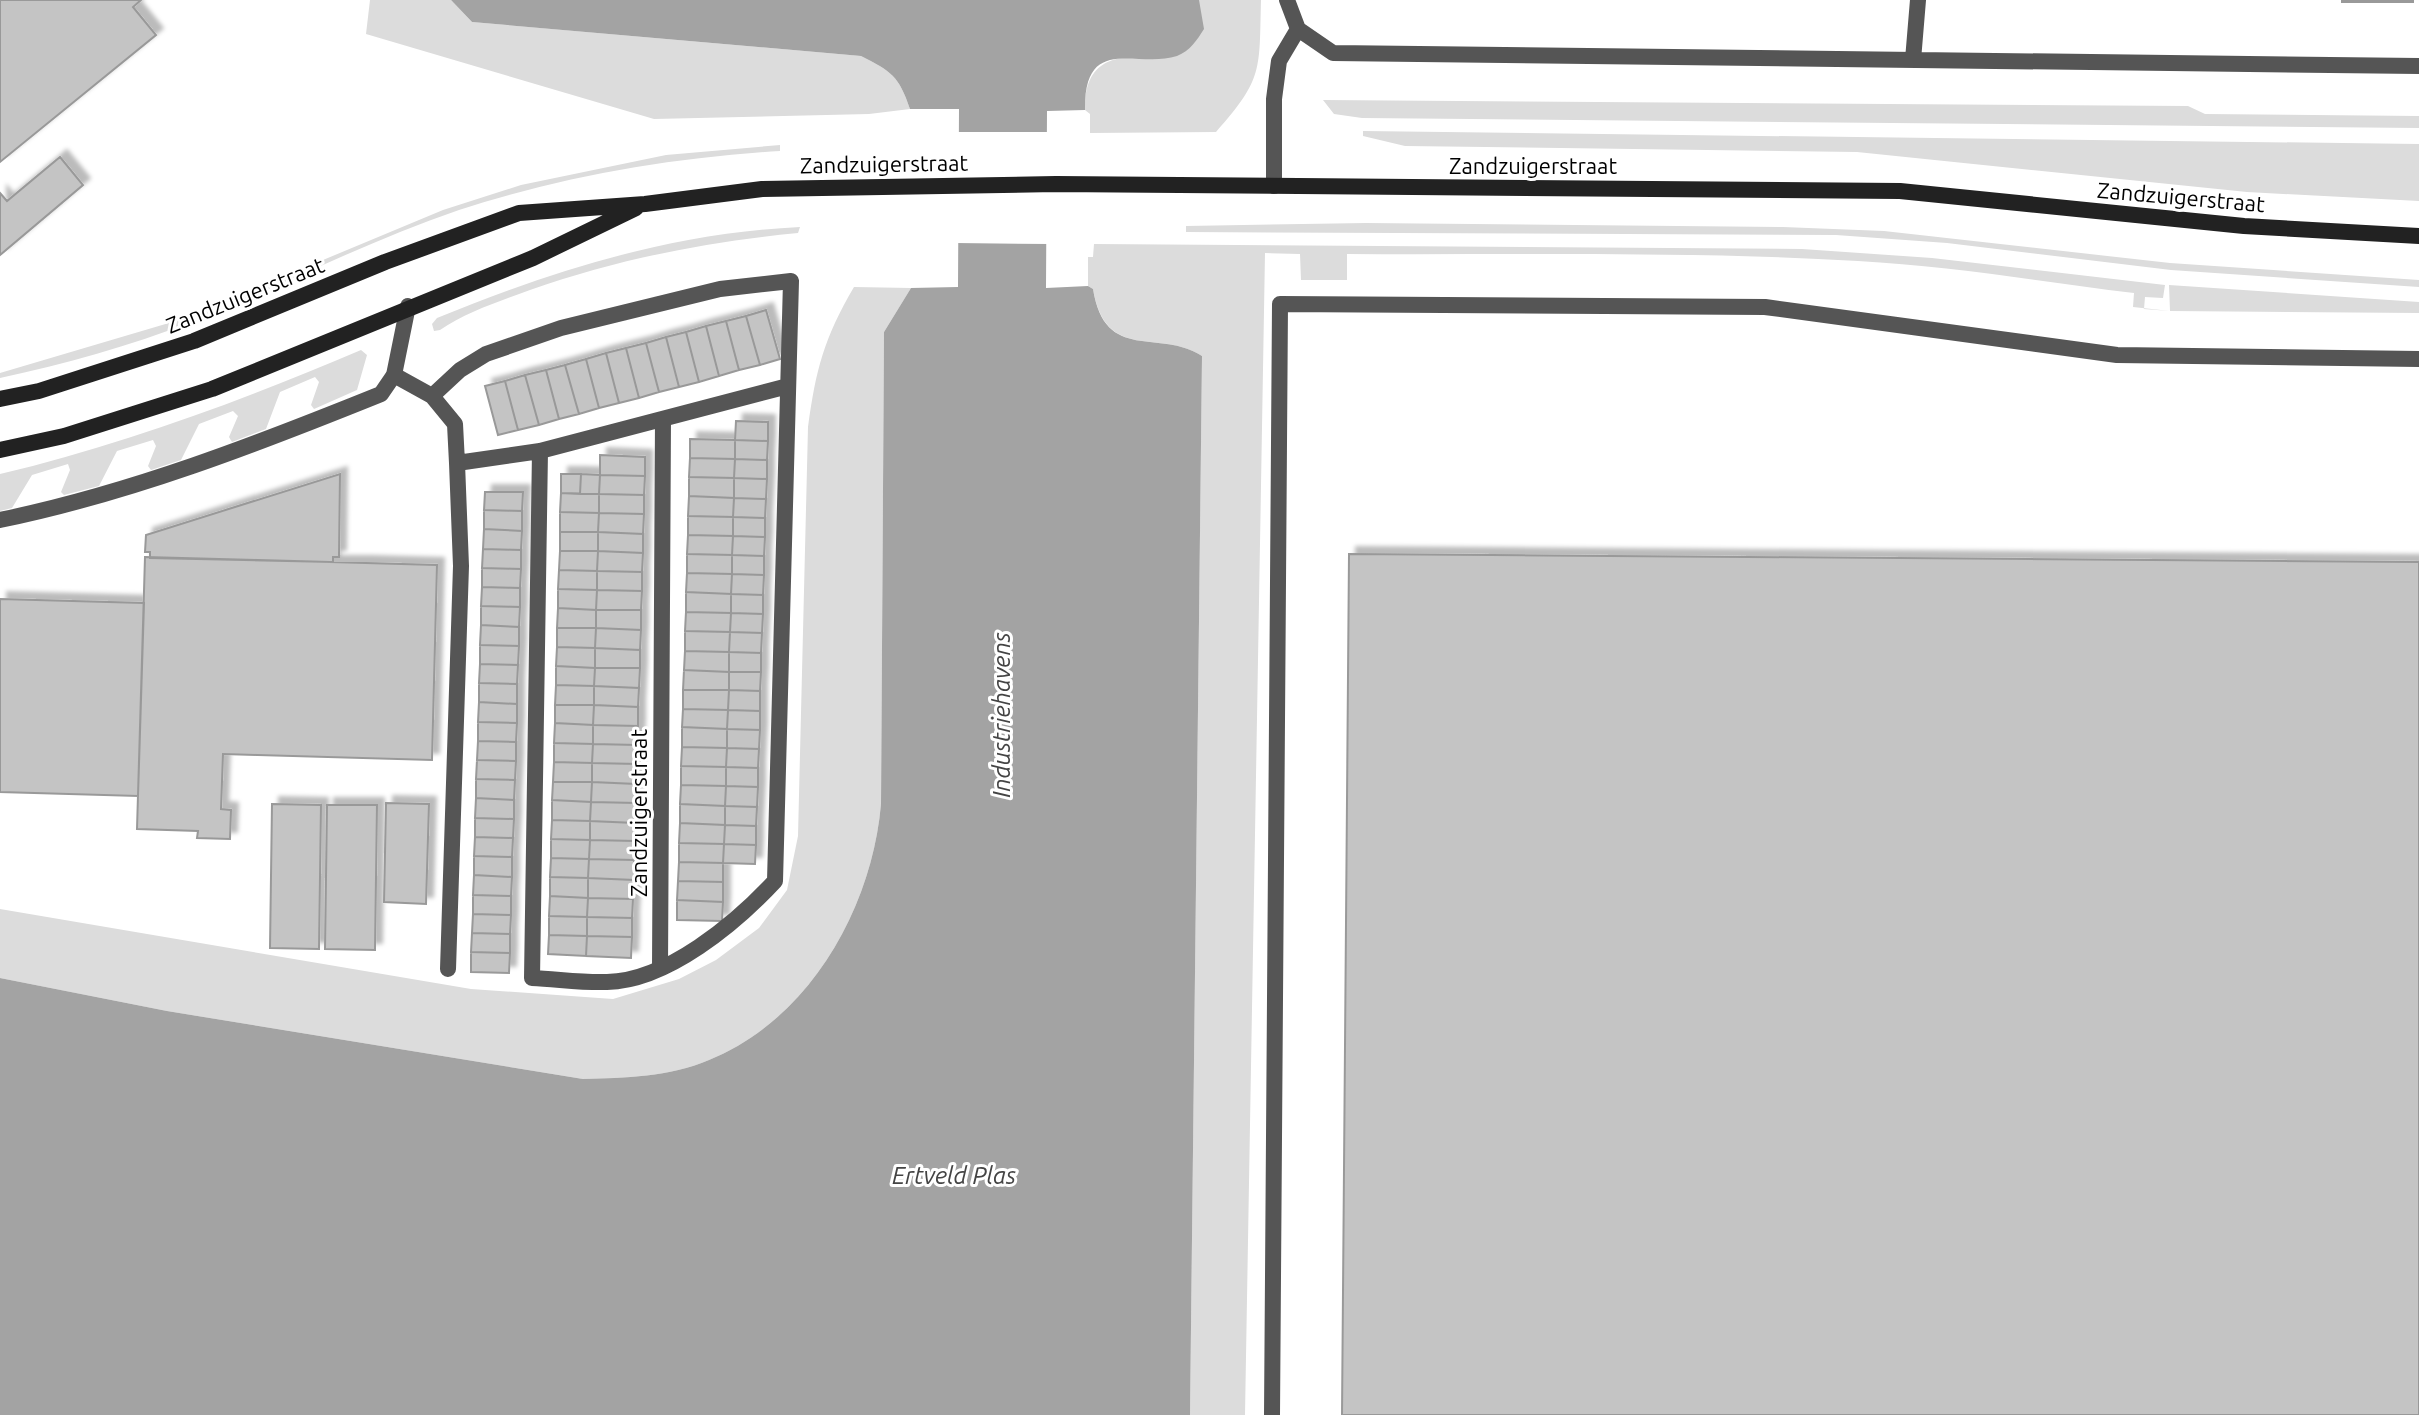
<svg xmlns="http://www.w3.org/2000/svg" width="2419" height="1415" font-family="Ubuntu,sans-serif">
  <style>
    .green { fill: #dcdcdc }
    .water { fill: #a3a3a3 }
    .pier { fill: #fff }
    .building { fill: #c4c4c4; stroke: #999; stroke-width: 2; filter: url(#shadow) }
    .lines { fill: none; stroke-linecap: round; stroke-linejoin: round }
    .lane { stroke: #555; stroke-width: 16 }
    .street { stroke: #555; stroke-width: 16 }
    .secondary { stroke: #222; stroke-width: 16 }
    .labels { text-anchor: middle; stroke-width: 6; stroke-linejoin: round; paint-order: stroke }
    .street-label { font-size: 22px; fill: #000; stroke: #fff }
    .water-label { font-size: 24px; font-style: italic; fill: #444; stroke: #fff }
  </style>
  <defs>
    <filter id="shadow"><feDropShadow dx="7" dy="-7" stdDeviation="2" flood-color="#0004"/></filter>
  </defs>
  <rect width="100%" height="100%" fill="#fff"/>
  <path class="green" d="M370,0H451L472,22L861,56C891,71 899,76 910,109L869,114L654,119L366,34Z
    M1178,0H1261C1259,70 1264,78 1216,132L1090,133V114L1085,110C1084,48 1130,57 1176,56Z
    M1323,100L2188,106L2205,114L2419,116V128L1362,118L1334,114Z
    M1363,131L2419,144V201L2247,192L1857,152L1405,146L1363,136Z
    M780,145V151C671,158 563,176 459,210C368,241 281,286 191,322C130,346 65,364 0,378V373L179,320L443,210L521,185L666,155Z
    M1366,223L1783,227L1884,231L2170,263L2419,280V287L2171,270L1947,243L1836,235L1186,232V226Z
    M800,227L798,233C706,242 618,259 530,290C500,301 466,312 440,330L434,331L432,324L437,318C554,270 672,233 800,227Z
    M1094,244L1802,249L1932,258L2165,285L2163,298L2145,297L2144,309L2170,311L2169,285L2419,302V313L2170,311L2133,307L2134,293C2044,282 1951,266 1858,261C1688,251 1517,255 1347,254V280H1301L1300,254L1265,253L1245,1415H1190L1202,356C1160,328 1106,364 1093,289L1088,286V257H1093Z
    M854,287L911,288L884,332L881,804C872,908 810,1019 709,1060C669,1077 625,1078 583,1079L167,1011L0,978V909L471,989L613,999L679,979L716,960L759,928L787,890L798,836L808,427C816,369 824,338 854,287Z
    M361,350L367,355L357,390L314,409L311,405L319,382L315,377L280,392L266,429L232,442L229,437L238,416L233,411L199,424L181,460L151,470L148,466L156,446L153,440L117,451L99,486L64,495L61,492L70,470L68,464L32,475L12,508L0,511V474C125,444 243,400 361,350Z"/>
  <path class="water" d="M451,0H1199L1204,29C1197,40 1190,51 1177,56C1137,69 1084,33 1085,110L1047,111L1046,288L1088,286L1093,289C1105,364 1160,328 1202,356L1190,1415H0V978L167,1011L583,1079C625,1078 669,1077 709,1060C810,1019 872,908 881,804L884,332L911,288L958,287L959,109H910C899,76 891,71 861,56L472,22Z"/>
  <path class="pier" d="M955,132H1051L1050,244L955,243Z"/>
  <path class="building" d="M0,0H141L133,7L156,35L0,162Z
    M2342,0H2413V2H2342Z
    M60,157L83,185L0,255V193L7,201Z
    M766,310L780,359L760,365L746,316Z
    M746,316L760,365L739,370L726,321Z
    M726,321L739,370L719,376L706,326Z
    M706,326L719,376L699,382L686,332Z
    M686,332L699,382L679,387L666,337Z
    M666,337L679,387L659,392L646,343Z
    M646,343L659,392L639,398L626,348Z
    M626,348L639,398L619,403L606,353Z
    M606,353L619,403L599,408L586,359Z
    M586,359L599,408L579,414L565,365Z
    M565,365L579,414L559,419L546,370Z
    M546,370L559,419L539,425L525,375Z
    M525,375L539,425L518,430L505,381Z
    M505,381L518,430L498,435L485,386Z
    M736,421L768,422V441L735,440Z
    M690,439L735,440V459L690,458Z
    M735,440L768,441L767,460L735,459Z
    M600,455L645,457V476L600,475Z
    M690,458L735,459L734,478L689,477Z
    M735,459L767,460V479L734,478Z
    M340,474L339,557H333V562L150,558V552H145L146,535Z
    M561,474H581L580,494L561,493Z
    M581,474L600,475L599,494H580Z
    M600,475L645,476L644,495L599,494Z
    M689,477L734,478V498L689,496Z
    M734,478L767,479L766,499L734,498Z
    M485,492H523L522,511L484,510Z
    M561,493L599,494V513L560,512Z
    M599,494L644,495V514L599,513Z
    M689,496L734,498L733,517L688,516Z
    M734,498L766,499L765,518L733,517Z
    M484,510L522,511V531L484,529Z
    M560,512L599,513L598,532H560Z
    M599,513L644,514L643,534L598,532Z
    M688,516L733,517V536L688,535Z
    M733,517L765,518V537L733,536Z
    M484,529L522,531L521,550L483,549Z
    M560,532H598V551H560Z
    M598,532L643,534V553L598,551Z
    M688,535L733,536L732,555L687,554Z
    M733,536L765,537L764,556L732,555Z
    M483,549L521,550V569L482,568Z
    M560,551H598L597,571L559,570Z
    M598,551L643,553L642,572L597,571Z
    M687,554L732,555V574L687,573Z
    M1349,554L2419,562V1415H1342Z
    M732,555L764,556V575L732,574Z
    M145,557L437,565L432,760L223,754L221,809L231,810L230,839L197,838L198,831L137,829Z
    M482,568L521,569L520,588L482,587Z
    M559,570L597,571V590L558,589Z
    M597,571L642,572V591L597,590Z
    M687,573L732,574L731,594L686,592Z
    M732,574L764,575L763,595L731,594Z
    M482,587L520,588V607L481,606Z
    M558,589L597,590L596,610L558,608Z
    M597,590L642,591L641,610H596Z
    M686,592L731,594V613L686,612Z
    M731,594L763,595V614L731,613Z
    M0,599L144,603L138,796L0,792Z
    M481,606L520,607L519,627L481,625Z
    M558,608L596,610V628H557Z
    M596,610H641V630L596,628Z
    M686,612L731,613L730,632L685,631Z
    M731,613L763,614L762,633L730,632Z
    M481,625L519,627V646L480,645Z
    M557,628H596L595,648L557,647Z
    M596,628L641,630L640,650L595,648Z
    M685,631L730,632L729,652L685,651Z
    M730,632L762,633L761,653L729,652Z
    M480,645L519,646L518,665L480,664Z
    M557,647L595,648V668L556,666Z
    M595,648L640,650V668H595Z
    M685,651L729,652V672L684,670Z
    M729,652L761,653V672H729Z
    M480,664L518,665L517,684L479,683Z
    M556,666L595,668L594,686L556,685Z
    M595,668H640L639,688L594,686Z
    M684,670L729,672V690H683Z
    M729,672H761L760,691L729,690Z
    M479,683L517,684V704L479,702Z
    M556,685L594,686V705H555Z
    M594,686L639,688L638,707L594,705Z
    M683,690H729L728,710L683,709Z
    M729,690L760,691V711L728,710Z
    M479,702L517,704V723L478,722Z
    M555,705H594L593,725L555,723Z
    M594,705L638,707V726L593,725Z
    M683,709L728,710L727,729L682,727Z
    M728,710L760,711V730L727,729Z
    M478,722L517,723L516,742L478,741Z
    M555,723L593,725V744L554,743Z
    M593,725L638,726L637,745L593,744Z
    M682,727L727,729V748L682,747Z
    M727,729L760,730L759,749L727,748Z
    M478,741L516,742V761L477,760Z
    M554,743L593,744L592,763L554,762Z
    M593,744L637,745V764L592,763Z
    M682,747L727,748L726,767L681,766Z
    M727,748L759,749L758,768L726,767Z
    M477,760L516,761L515,780L476,779Z
    M554,762L592,763V782H553Z
    M592,763L637,764L636,784L592,782Z
    M681,766L726,767V786L681,785Z
    M726,767L758,768V787L726,786Z
    M476,779L515,780L514,800L476,798Z
    M553,782H592L591,802L552,800Z
    M592,782L636,784V803L591,802Z
    M681,785L726,786L725,806L680,804Z
    M726,786L758,787L757,807L725,806Z
    M476,798L514,800V819L475,818Z
    M552,800L591,802L590,821L552,820Z
    M591,802L636,803L635,823L590,821Z
    M386,803L429,804L426,904L384,902Z
    M272,804L321,805L319,949L270,948Z
    M680,804L725,806V825L680,823Z
    M327,805H377L375,950L325,949Z
    M725,806L757,807L756,826L725,825Z
    M475,818L514,819L513,838L475,837Z
    M552,820L590,821V840L551,839Z
    M590,821L635,823V841L590,840Z
    M680,823L725,825L724,844L679,843Z
    M725,825L756,826V845L724,844Z
    M475,837L513,838L512,857L474,856Z
    M551,839L590,840L589,859L551,858Z
    M590,840L635,841L634,860L589,859Z
    M679,843L724,844L723,863L679,862Z
    M724,844L756,845L755,864L723,863Z
    M474,856L512,857V877L474,875Z
    M551,858L589,859L588,878L550,877Z
    M589,859L634,860V880L588,878Z
    M679,862L723,863V882L678,881Z
    M474,875L512,877L511,896L473,895Z
    M550,877L588,878V898L550,896Z
    M588,878L634,880L633,899L588,898Z
    M678,881L723,882V902L677,900Z
    M473,895L511,896V915L473,914Z
    M550,896L588,898L587,917L549,916Z
    M588,898L633,899L632,918L587,917Z
    M677,900L723,902L722,921L677,920Z
    M473,914L511,915L510,934L472,933Z
    M549,916L587,917V936L549,935Z
    M587,917L632,918V937L587,936Z
    M472,933L510,934V953L471,952Z
    M549,935L587,936L586,956L548,954Z
    M587,936L632,937L631,958L586,956Z
    M471,952L510,953L509,973L471,972Z"/>
  <g class="lines">
    <path class="lane" d="M1287,0L1298,29L1333,53L2419,66
      M1913,60L1918,0
      M1274,186V99L1279,61L1298,29
      M394,375L432,396L455,424L457,463L540,451L788,386
      M432,396L460,370L486,354L561,328L720,289L791,281L775,881C736,923 667,981 607,982C582,983 557,979 532,978L540,451
      M660,967L663,419
      M448,969L461,566L457,463
      M1272,1415L1280,304L1765,307L2117,355L2419,359"/>
    <path class="street" d="M0,520C131,493 257,444 381,394L394,375L408,306"/>
    <path class="secondary" d="M0,399L39,391L194,341L385,262L519,213L645,204L762,189L1056,184L1900,191L2244,226L2419,236
      M0,450L64,436L212,389L533,258L636,208"/>
  </g>
  <g class="labels">
    <g class="street-label">
      <text transform="translate(884 164) rotate(-1)" y="8">Zandzuigerstraat</text>
      <text x="1533" y="174">Zandzuigerstraat</text>
      <text transform="translate(2181 197) rotate(5)" y="8">Zandzuigerstraat</text>
      <text transform="translate(245 295) rotate(-22)" y="8">Zandzuigerstraat</text>
      <text transform="translate(639 813) rotate(-90)" y="8">Zandzuigerstraat</text>
    </g>
    <g class="water-label">
      <text transform="translate(1002 715) rotate(-90)" y="8">Industriehavens</text>
      <text x="954" y="1184">Ertveld Plas</text>
    </g>
  </g>
</svg>
